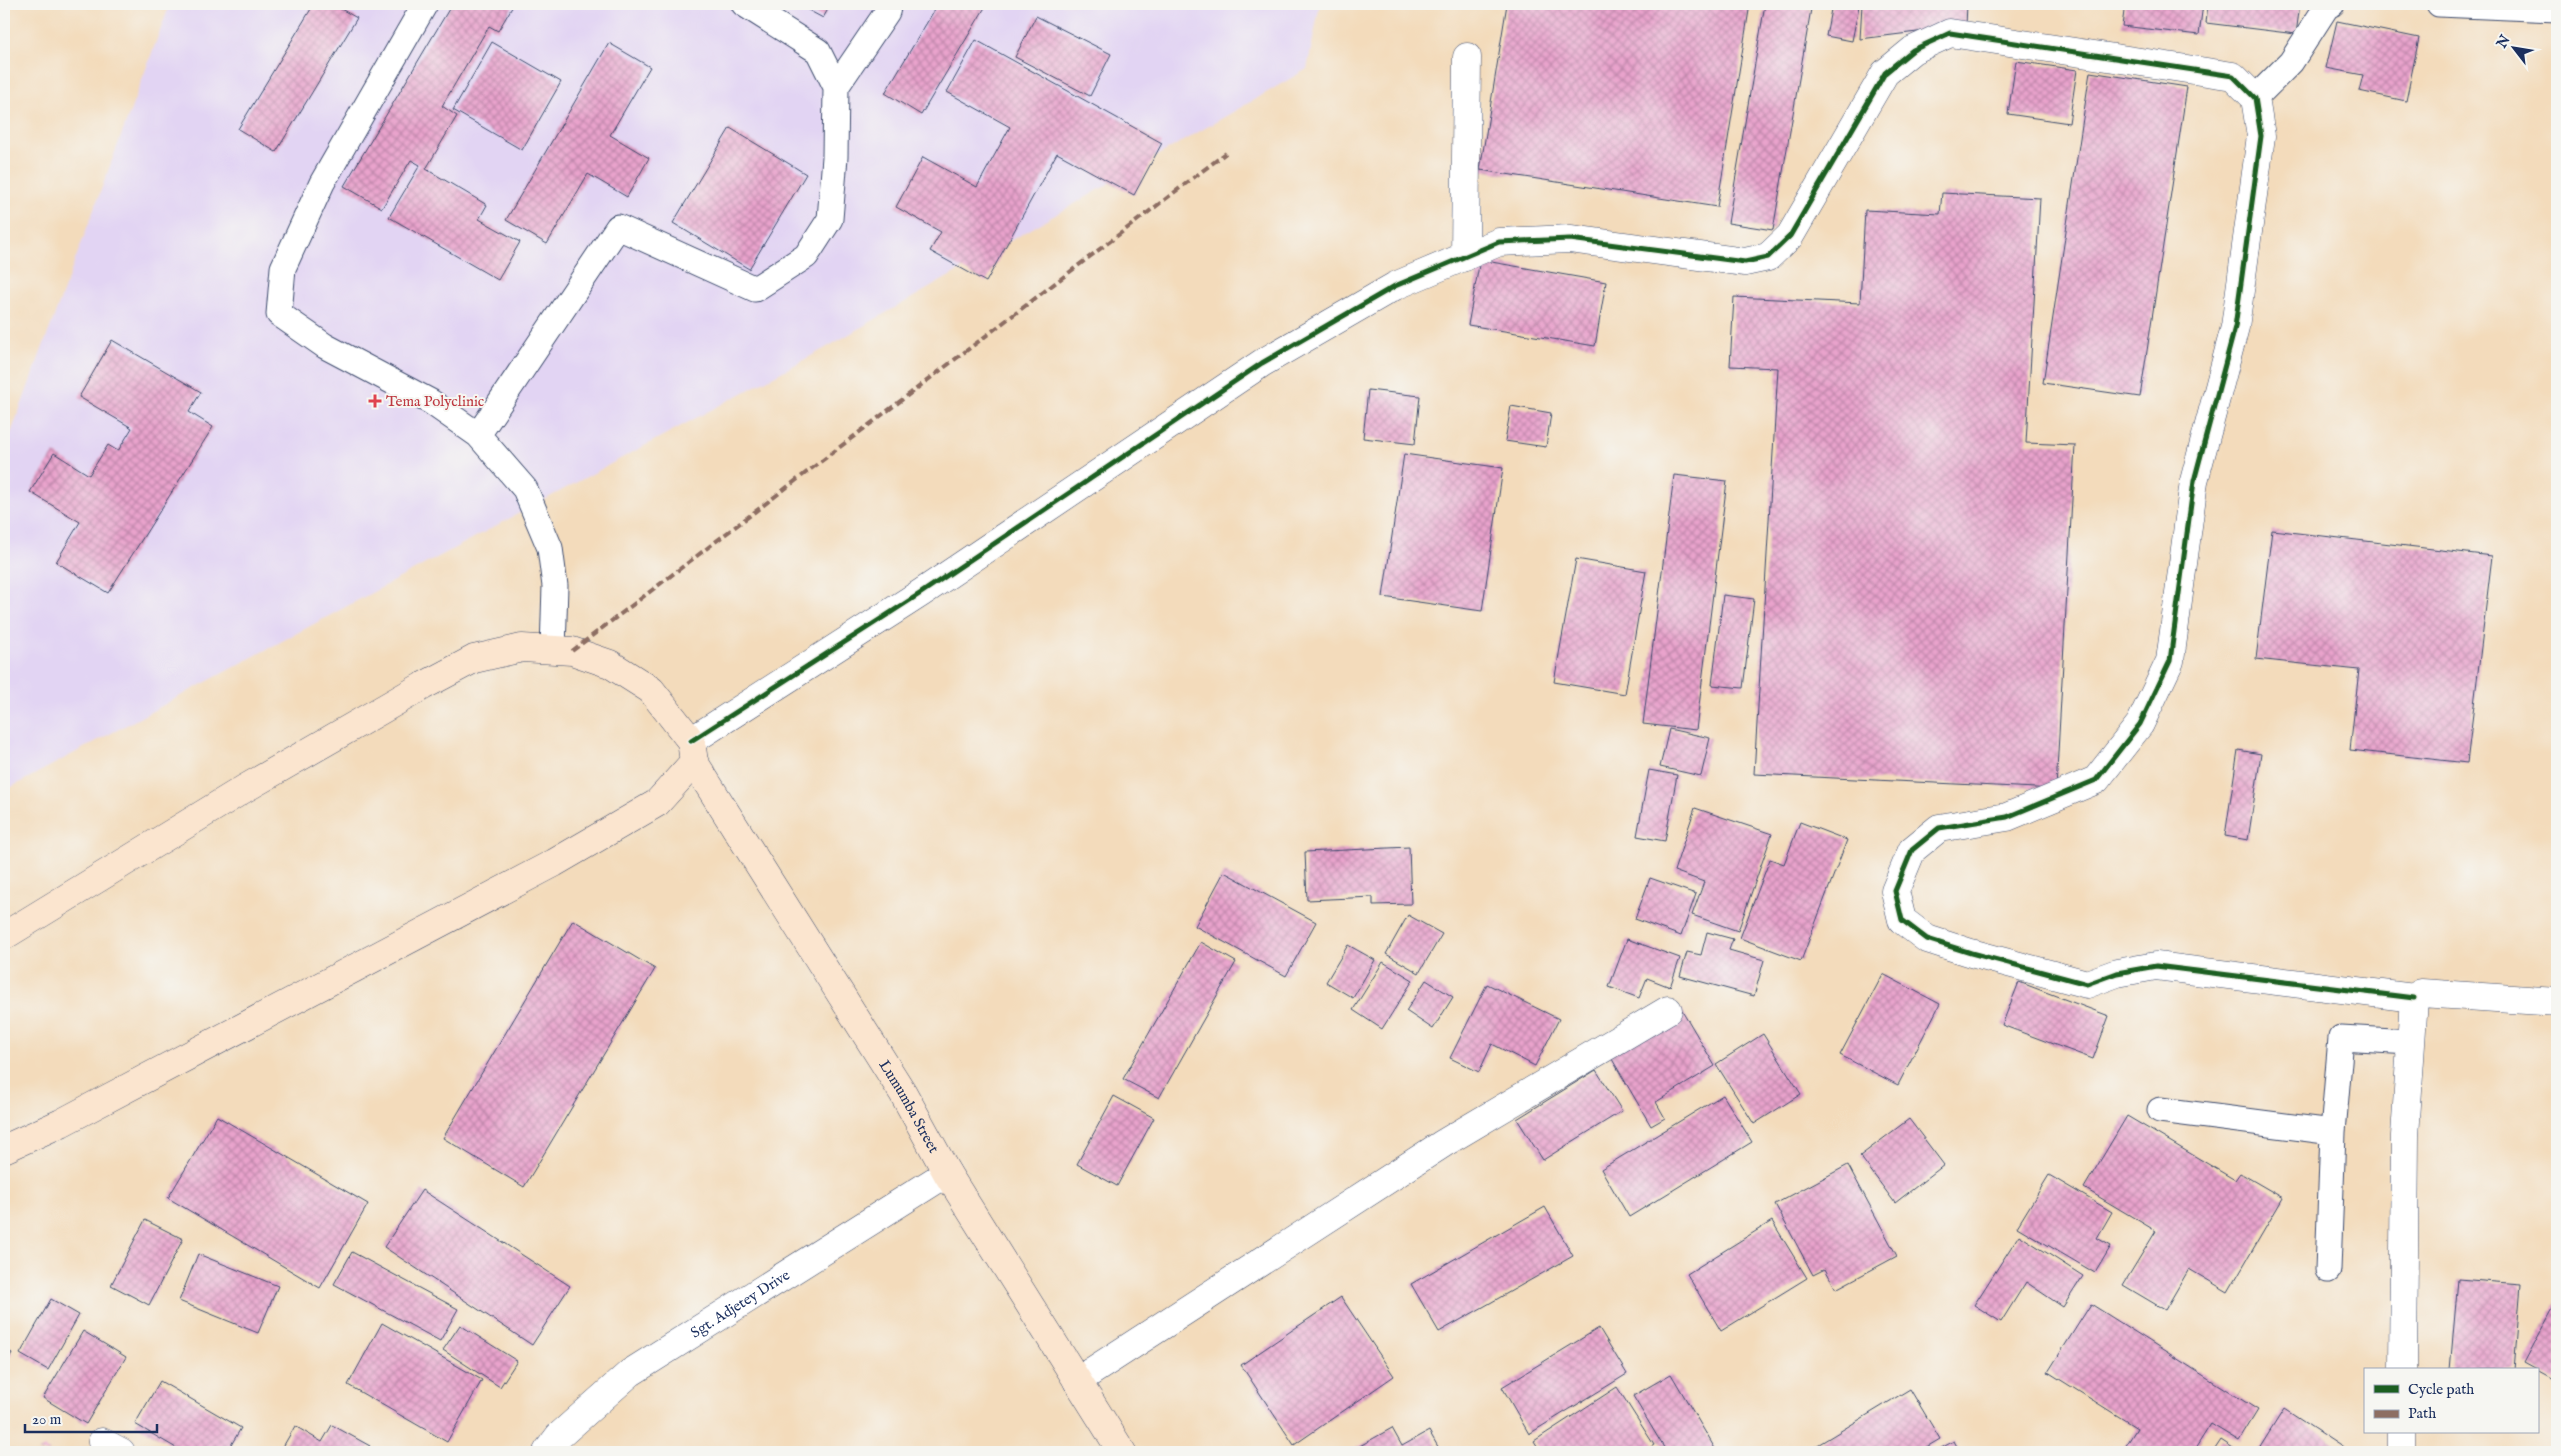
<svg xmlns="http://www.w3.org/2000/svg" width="2561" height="1456" font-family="'IM FELL English',serif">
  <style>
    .built { fill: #e2d4f3 }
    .building { fill: url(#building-cross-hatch) }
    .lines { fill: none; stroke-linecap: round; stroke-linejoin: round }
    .lane-casing { stroke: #3b496c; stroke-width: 27 }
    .street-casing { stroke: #3b496c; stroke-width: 29 }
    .secondary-casing { stroke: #3b496c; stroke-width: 29 }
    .lane { stroke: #fff; stroke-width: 25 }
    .street { stroke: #fff; stroke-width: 28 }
    .secondary { stroke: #fbe5cf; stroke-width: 28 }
    .quiet { stroke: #8d6e63; stroke-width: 4; stroke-dasharray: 8 4; stroke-linecap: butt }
    .cycleway-casing { stroke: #f6f6f2; stroke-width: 8 }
    .cycleway { stroke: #1b5e20; stroke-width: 5 }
    .health-dot { fill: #e0444e; stroke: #f6f6f2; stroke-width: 2 }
    .labels { text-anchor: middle; stroke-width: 4; stroke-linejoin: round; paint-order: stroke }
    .health-label { font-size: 15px; fill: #be3a42; stroke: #f6f6f2; text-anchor: start }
    .street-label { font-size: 15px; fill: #1b2f5e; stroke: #f6f6f2 }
  </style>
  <defs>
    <pattern id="building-cross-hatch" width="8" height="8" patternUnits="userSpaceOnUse" patternTransform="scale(1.25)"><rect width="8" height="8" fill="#e9a3cc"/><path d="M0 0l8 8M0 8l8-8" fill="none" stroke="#bc85a9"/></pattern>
  </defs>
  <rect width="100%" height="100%" fill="#f6f6f2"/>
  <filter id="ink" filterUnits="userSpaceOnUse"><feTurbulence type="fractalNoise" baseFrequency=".02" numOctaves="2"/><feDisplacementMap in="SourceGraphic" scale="10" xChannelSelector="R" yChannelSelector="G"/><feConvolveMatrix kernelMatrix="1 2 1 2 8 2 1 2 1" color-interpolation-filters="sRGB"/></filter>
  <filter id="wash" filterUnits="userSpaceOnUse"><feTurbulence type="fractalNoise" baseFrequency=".0096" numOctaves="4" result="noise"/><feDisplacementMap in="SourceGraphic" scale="20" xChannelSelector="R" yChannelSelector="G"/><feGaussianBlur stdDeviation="1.12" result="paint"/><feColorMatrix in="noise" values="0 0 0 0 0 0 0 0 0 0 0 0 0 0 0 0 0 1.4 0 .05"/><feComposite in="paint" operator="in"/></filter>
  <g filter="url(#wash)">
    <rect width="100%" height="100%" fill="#f3dbbb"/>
    <path class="built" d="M170,4H1320L1307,69L822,350L4,791V452Z"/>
    <g id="blocks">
      <path class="building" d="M314,4H332L357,18L276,152L238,129Z
        M452,4H514L498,31L489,26L442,106L457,116L426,169L487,205L479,219L520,242L498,280L389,217L420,165L411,160L382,208L344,186Z
        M797,4H831L823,18Z
        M938,4H987L921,115L885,93Z
        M1507,4H1750L1717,207L1480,170Z
        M1765,4L1811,9L1773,230L1728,223Z
        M1832,4L1859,6L1852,41L1826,36Z
        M1862,4H1967L1966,26L1860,39Z
        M2125,4H2203L2199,35L2122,26Z
        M2208,4H2300L2296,34L2206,23Z
        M1036,16L1111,54L1090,96L1015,57Z
        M2337,21L2419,38L2406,101L2359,91L2363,75L2326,68Z
        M976,40L1162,143L1134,195L1057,153L986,282L930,251L941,232L896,207L923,157L977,187L1010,127L947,92Z
        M492,42L561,82L522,150L453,110Z
        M609,43L650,67L610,135L649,158L627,197L588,174L547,244L506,220Z
        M2016,61L2077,70L2069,123L2008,114Z
        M2090,72L2187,87L2140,397L2043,383Z
        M730,128L806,174L749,269L673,223Z
        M1942,193L2040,198L2026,443L2075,445L2056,789L1754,774L1778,368L1730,366L1734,297L1860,303L1865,210L1940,214Z
        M1480,260L1606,282L1595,346L1468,325Z
        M112,340L201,392L189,412L213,427L108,593L56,562L80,522L30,492L54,453L89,475L108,445L118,451L132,428L79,397Z
        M1368,390L1420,396L1415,444L1363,438Z
        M1511,406L1551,413L1546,447L1505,441Z
        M1404,454L1503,468L1482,611L1383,597Z
        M1674,475L1727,481L1696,730L1643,724Z
        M2272,530L2492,556L2467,763L2350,750L2359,670L2256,659Z
        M1576,559L1646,571L1625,694L1554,682Z
        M1723,595L1754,599L1743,688L1712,685Z
        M1669,729L1710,738L1701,776L1660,767Z
        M2238,750L2261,754L2248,840L2225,836Z
        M1649,770L1677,775L1665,841L1637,836Z
        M1695,808L1772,834L1738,931L1692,915L1704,882L1674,871Z
        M1800,822L1847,840L1801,961L1740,938L1770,859L1784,864Z
        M1409,847L1411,904L1373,905V897L1307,900L1305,852Z
        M1224,872L1316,922L1286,976L1195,926Z
        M1650,878L1696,894L1681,936L1635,919Z
        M1408,915L1442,934L1419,973L1386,954Z
        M573,920L655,969L524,1187L443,1138Z
        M1707,932L1733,939L1729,950L1764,960L1754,996L1680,976L1687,952L1701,955Z
        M1627,939L1680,958L1670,987L1647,978L1639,998L1609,987Z
        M1201,942L1236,962L1159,1098L1123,1079Z
        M1348,945L1375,960L1353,998L1326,982Z
        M1383,962L1413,980L1382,1029L1353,1010Z
        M1883,974L1940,1004L1898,1085L1840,1055Z
        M1426,980L1453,997L1433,1029L1406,1011Z
        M2019,982L2109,1016L2093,1059L2002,1025Z
        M1487,984L1559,1019L1535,1066L1492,1044L1479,1072L1450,1058Z
        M1682,1010L1715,1066L1656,1102L1665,1118L1651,1126L1609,1054Z
        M1763,1034L1801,1094L1754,1124L1716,1064Z
        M1596,1070L1622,1111L1543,1160L1517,1119Z
        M1723,1095L1752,1142L1629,1217L1601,1169Z
        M1114,1096L1154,1118L1117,1186L1077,1164Z
        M217,1116L368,1204L320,1288L168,1198Z
        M2127,1116L2235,1180L2240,1173L2283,1198L2228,1292L2189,1269L2165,1310L2123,1285L2156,1231L2084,1188Z
        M1909,1119L1944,1165L1895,1203L1860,1156Z
        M1848,1165L1897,1256L1836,1289L1825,1269L1813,1275L1775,1204Z
        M2049,1175L2112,1212L2097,1238L2111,1246L2095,1273L2017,1227Z
        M422,1190L570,1286L532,1345L384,1247Z
        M1545,1207L1573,1256L1439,1332L1411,1284Z
        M145,1220L183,1239L149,1305L111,1285Z
        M1772,1221L1807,1278L1721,1331L1687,1274Z
        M2019,1235L2083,1276L2063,1307L2026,1282L2001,1322L1974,1305Z
        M352,1252L458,1309L440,1341L334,1284Z
        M198,1254L278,1286L258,1333L179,1301Z
        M2458,1279L2521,1284L2514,1370H2450Z
        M1341,1297L1394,1376L1294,1445L1241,1365Z
        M51,1299L79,1315L48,1370L20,1354Z
        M2557,1301V1381L2524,1363Z
        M2091,1304L2258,1410L2239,1441L2211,1424L2193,1452H2122L2137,1428L2048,1372Z
        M382,1323L482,1380L447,1442L348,1385Z
        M460,1325L517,1361L500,1387L443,1350Z
        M1599,1328L1627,1374L1529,1434L1502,1387Z
        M83,1331L126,1357L86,1424L43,1398Z
        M4,1348L12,1353L4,1367Z
        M1671,1374L1717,1452H1664L1666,1451L1633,1396Z
        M160,1381L241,1428L227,1452H183L135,1424Z
        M1617,1387L1654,1445L1643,1452H1541L1534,1441Z
        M1910,1389L1940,1439L1918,1452H1806Z
        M2284,1409L2345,1449L2343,1452H2257Z
        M332,1425L370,1446L366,1452H280L295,1426L322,1442Z
        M1392,1428L1402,1446L1429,1431L1441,1452H1349Z
        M2221,1440L2239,1452H2213Z
        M1954,1441L1960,1452H1934Z
        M45,1447L50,1452H38Z"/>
    </g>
  </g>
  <g filter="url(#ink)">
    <use href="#blocks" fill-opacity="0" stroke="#3b496c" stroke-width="1"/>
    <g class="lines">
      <g class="lane-casing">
        <path id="lane" d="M425,4L322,183L283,268L279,314L325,346L431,402L478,435L525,489L550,548L555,586L553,650
          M2439,4L2557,9
          M836,87L887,12L889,4
          M2255,98L2291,62L2327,6L2332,4
          M478,435L618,227L755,289L806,256L830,219L835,157L836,87L818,51L744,4
          M2160,1110L2333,1132
          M2328,1270L2333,1132L2341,1038L2410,1042"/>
      </g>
      <g class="street-casing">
        <g id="street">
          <path d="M1465,257L1467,57"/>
          <path d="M691,741L921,593L1262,363L1395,286L1499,242L1570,239L1745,262L1768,257L1790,236L1885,73L1913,50L1950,33L2233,76L2255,98L2261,136L2235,327L2194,481L2170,661L2140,724L2096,780L2007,817L1939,828L1912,850L1895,891L1902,920L1927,939L1971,953L2087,984L2117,973L2156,966L2414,998"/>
          <path d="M2403,1370L2405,1136L2414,998L2421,993L2557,1002"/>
          <path d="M1077,1381L1444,1143L1668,1010"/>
          <path d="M102,1442L121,1452"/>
          <path id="s1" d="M547,1452L559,1436L630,1373L947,1173"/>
          <path d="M2402,1452V1432"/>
        </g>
      </g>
      <g class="secondary-casing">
        <g id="secondary">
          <path id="s2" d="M4,936L244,789L423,686L474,659L522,648L572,651L610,664L651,690L691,741L694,762L903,1093L947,1173L1122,1452"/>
          <path d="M4,1149L61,1123L554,863L657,803L694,762"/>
        </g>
      </g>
      <use href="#lane" class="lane"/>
      <use href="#street" class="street"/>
      <use href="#secondary" class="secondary"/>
      <path class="quiet" d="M572,651L1226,153"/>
      <g class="cycleway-casing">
        <path id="cycleway" d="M691,741L921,593L1262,363L1395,286L1499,242L1570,239L1745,262L1768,257L1790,236L1885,73L1913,50L1950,33L2233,76L2255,98L2261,136L2235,327L2194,481L2170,661L2140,724L2096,780L2007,817L1939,828L1912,850L1895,891L1902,920L1927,939L1971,953L2087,984L2117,973L2156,966L2414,998"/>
      </g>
      <use href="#cycleway" class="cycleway"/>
    </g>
  </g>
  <path class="health-dot" d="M372.5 393.5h5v5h5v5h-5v5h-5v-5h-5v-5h5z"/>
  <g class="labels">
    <g class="health-label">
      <text x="386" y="406">Tema Polyclinic</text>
    </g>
    <g class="street-label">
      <text dy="5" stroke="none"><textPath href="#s2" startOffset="1226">Lumumba Street</textPath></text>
      <text dy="5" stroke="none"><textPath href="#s1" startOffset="245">Sgt. Adjetey Drive</textPath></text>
    </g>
  </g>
  <rect width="2561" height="1456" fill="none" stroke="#f6f6f2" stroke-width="20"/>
  <rect x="2364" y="1368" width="175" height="65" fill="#f6f6f2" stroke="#9ea6b7"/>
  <rect x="2374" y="1385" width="25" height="8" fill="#1b5e20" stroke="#9ea6b7"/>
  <text x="2408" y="1394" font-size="15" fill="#1b2f5e">Cycle path</text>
  <rect x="2374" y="1410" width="25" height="8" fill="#8d6e63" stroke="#9ea6b7"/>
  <text x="2408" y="1418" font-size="15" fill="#1b2f5e">Path</text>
  <g transform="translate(2514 48) rotate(301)" stroke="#f6f6f2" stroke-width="4" paint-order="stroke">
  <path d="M0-4L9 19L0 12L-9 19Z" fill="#1b2f5e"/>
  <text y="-8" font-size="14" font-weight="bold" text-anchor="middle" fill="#1b2f5e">N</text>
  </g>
  <path d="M25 1424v8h132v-8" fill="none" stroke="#1b2f5e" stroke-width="2.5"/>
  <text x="32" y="1424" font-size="15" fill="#1b2f5e" stroke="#f6f6f2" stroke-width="4" paint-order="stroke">20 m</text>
</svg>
